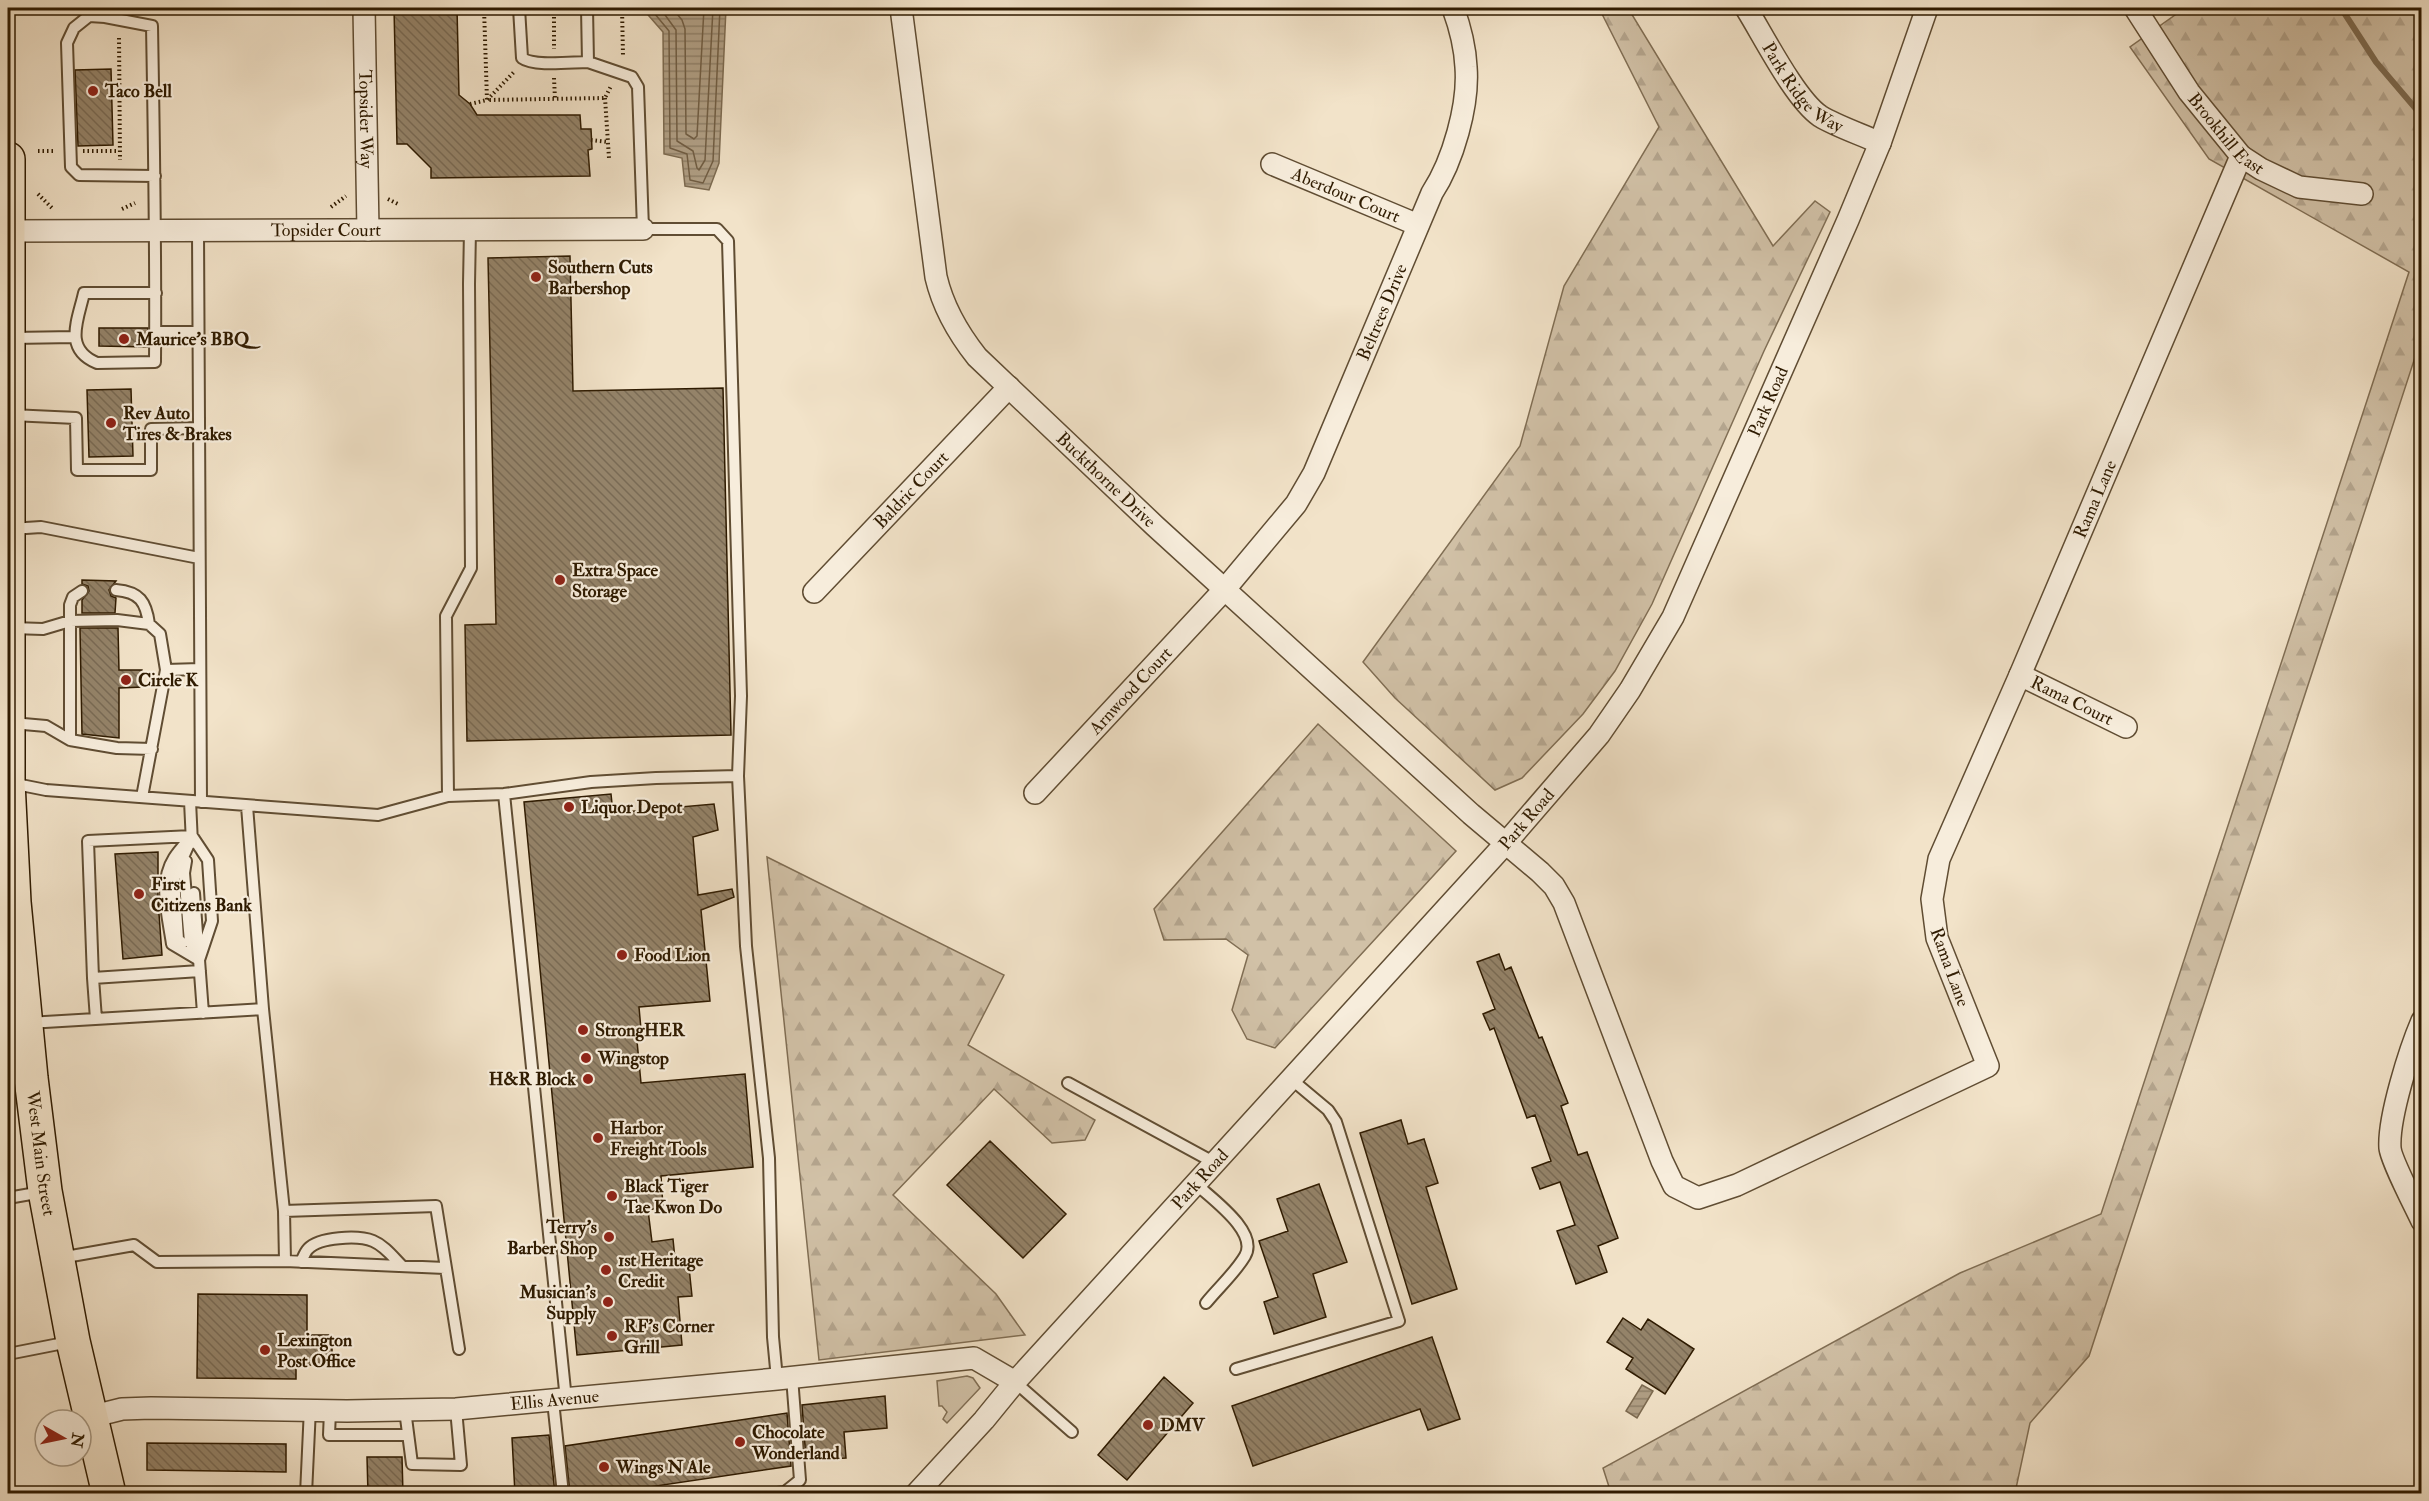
<svg xmlns="http://www.w3.org/2000/svg" width="2429" height="1501" font-family="'IM FELL Double Pica',serif">
  <style>
    .grass { fill: #d1c1a7; stroke: #806e54; stroke-width: 1.5 }
    .forest { fill: url(#forest-firs); stroke: #806e54; stroke-width: 1.5 }
    .water { fill: url(#water-rules); stroke: #7c6a50; stroke-width: 1.5 }
    .lines { fill: none; stroke-linecap: round; stroke-linejoin: round }
    .shore { stroke: #705d43; stroke-width: 1.5 }
    .stream { stroke: #7c6a50; stroke-width: 6 }
    .building { fill: url(#building-back-hatch); stroke: #2f1b01; stroke-width: 1.5 }
    .service-casing { stroke: #604d33; stroke-width: 14 }
    .minor-casing { stroke: #604d33; stroke-width: 24 }
    .primary-casing { stroke: #2f1b01; stroke-width: 36 }
    .path { stroke: #2f1b01; stroke-width: 4; stroke-dasharray: 1.5 3; stroke-linecap: butt }
    .service { stroke: #f7eddc; stroke-width: 10 }
    .minor { stroke: #f7eddc; stroke-width: 21 }
    .primary { stroke: #f2e3c9; stroke-width: 33 }
    .poi-dot { fill: #8f2418; stroke: #f7eddc; stroke-width: 2 }
    .labels { text-anchor: middle; stroke-width: 4.5; stroke-linejoin: round; paint-order: stroke }
    .street-label { font-size: 18px; fill: #2f1b01; stroke: #f7eddc }
    .poi-label { font-size: 18px; font-weight: bold; fill: #2f1b01; stroke: #f7eddc; text-anchor: start }
  </style>
  <defs>
    <pattern id="forest-firs" width="22" height="20" patternUnits="userSpaceOnUse" patternTransform="scale(1.5)"><rect width="22" height="20" fill="#d1c1a7"/><path d="M5 1l3.5 6h-7zM16 11l3.5 6h-7z" fill="#b4a58e"/></pattern>
    <pattern id="water-rules" width="6" height="5" patternUnits="userSpaceOnUse" patternTransform="scale(1.5)"><rect width="6" height="5" fill="#b09f85"/><path d="M0 2.5h6" fill="none" stroke="#90816a"/></pattern>
    <pattern id="building-back-hatch" width="6" height="6" patternUnits="userSpaceOnUse" patternTransform="scale(1.5)"><rect width="6" height="6" fill="#948369"/><path d="M-1 5l2 2M0 0l6 6M5-1l2 2" fill="none" stroke="#796a54"/></pattern>
  </defs>
  <rect width="100%" height="100%" fill="#f2e3c9"/>
  <filter id="stains"><feTurbulence type="fractalNoise" baseFrequency=".00333" numOctaves="4"/><feColorMatrix values="0 0 0 0 .2 0 0 0 0 .09 0 0 0 0 .02 0 0 0 .5 -.17"/></filter>
  <radialGradient id="worn" r=".72"><stop offset=".6" stop-color="#630" stop-opacity="0"/><stop offset="1" stop-color="#630" stop-opacity=".3"/></radialGradient>
  <path class="grass" d="M967,1376L973,1378L980,1388L947,1423L943,1419L947,1412L942,1406H939L937,1381Z"/>
  <path class="forest" d="M1599,8H1628L1773,246L1815,201L1830,212L1764,351L1652,604L1615,671L1583,714L1522,778L1495,790L1395,698L1363,662L1520,446L1564,286L1659,127Z
    M2185,8H2421V339L2089,1356L2030,1423L2015,1493H1611L1603,1468L1960,1273L2101,1214L2409,272L2209,159L2130,47Z
    M1318,724L1456,851L1275,1048L1247,1039L1232,1010L1248,955L1226,939L1164,940L1154,909Z
    M767,857L1004,975L968,1045L1095,1120L1085,1140L1052,1143L994,1089L893,1195L996,1294L1025,1335L819,1360Z"/>
  <path class="water" d="M642,8H726L719,163L709,190L685,186L682,158L664,154L663,32Z
    M1642,1385L1653,1391L1637,1418L1626,1411Z"/>
  <g class="lines">
    <path class="shore" d="M650,8L669,31L670,148L687,154L690,180L703,183L713,161L720,8
      M660,8L676,30L677,141L693,151L697,168L699,170L705,160L713,8
      M672,8L682,20L685,29L686,134L694,139L697,136L704,8"/>
    <path class="stream" d="M2341,8L2376,62L2422,116"/>
  </g>
  <path class="building" d="M394,8H457L459,95L470,104L477,115H580L581,129H591L592,149L588,150L590,176L431,178V168L407,144H397Z
    M111,69L113,145L78,146L75,70Z
    M570,256L573,391L723,388L731,735L467,741L465,625L496,624L488,258Z
    M99,328H148V347L99,346Z
    M131,389L133,456L89,457L87,390Z
    M82,580L116,581L109,590L111,596L116,598L115,613H82V600L89,591L88,586L82,584Z
    M80,628H118L119,670H142L143,687L119,688V738L82,734Z
    M611,794L613,813L714,804L718,830L693,837L698,895L732,889L734,897L701,910L710,1001L639,1007L642,1041H637L641,1083L745,1074L753,1167L661,1176L663,1207L648,1210L652,1242L673,1239L675,1259L688,1258L692,1296L678,1297L682,1345L577,1355L524,802Z
    M158,852V900L162,955L123,959L115,854Z
    M1499,954L1505,970L1511,967L1539,1038L1542,1037L1568,1103L1561,1106L1578,1155L1587,1152L1618,1238L1598,1246L1607,1272L1576,1284L1557,1231L1575,1225L1560,1182L1540,1189L1532,1168L1551,1161L1535,1115L1527,1118L1494,1028L1490,1030L1483,1014L1495,1009L1477,962Z
    M1401,1120L1408,1144L1424,1139L1438,1183L1426,1187L1457,1289L1412,1304L1360,1133Z
    M990,1141L1066,1214L1023,1258L947,1185Z
    M1319,1184L1347,1262L1313,1274L1326,1317L1274,1334L1264,1302L1278,1297L1259,1241L1288,1231L1277,1199Z
    M198,1294L307,1295V1335H332V1365H296V1379L197,1378Z
    M1623,1318L1641,1330L1648,1319L1694,1349L1665,1394L1626,1369L1633,1358L1607,1342Z
    M1432,1337L1460,1419L1428,1430L1420,1409L1253,1466L1232,1406Z
    M1164,1377L1193,1403L1127,1480L1098,1455Z
    M885,1396L887,1428L844,1432L846,1458L806,1460L802,1405Z
    M787,1413L791,1466L642,1488L643,1492L632,1494H570L565,1446Z
    M549,1435L555,1494H515L512,1438Z
    M147,1443L286,1444V1472L147,1470Z
    M367,1457H402L403,1494H368Z"/>
  <g class="lines">
    <g class="service-casing">
      <path id="service" d="M519,8L522,58C534,67 572,62 588,62L587,8
        M588,62L632,77L638,87L643,229H717L728,241L741,696L738,776L746,946L769,1158L773,1337L777,1379
        M155,176L79,175L71,167L67,43L74,28L89,16L105,17L152,26C154,138 156,250 155,362L97,363C63,349 78,320 84,293H156
        M198,232L201,802
        M156,332H198
        M12,338L75,337
        M11,415L76,418L77,470H151V429L199,428
        M11,529L41,527L199,558
        M116,590C140,592 146,602 149,624
        M12,628L43,629L70,621L117,620L149,624L160,634L166,670L142,797
        M166,670L200,669
        M12,723L46,726L70,740L117,748L152,749
        M70,740V605L73,597L82,591
        M11,783L46,790L378,815L448,796L504,794L591,782L656,778L738,776
        M504,794L566,1400
        M448,796L446,616L471,568L469,284L470,230
        M190,801L192,843
        M247,806L263,1009
        M192,836L88,841L93,978L200,971
        M192,836C186,843 179,850 174,858C158,883 168,916 172,944L199,960
        M192,836L208,860L212,921L199,960
        M186,861L184,873L190,942L199,959
        M194,893L203,1013
        M182,943L178,939L174,878L188,846
        M93,978L96,1019
        M28,1023L263,1009L284,1211L436,1206L459,1349
        M1068,1083L1215,1163
        M1196,1184C1212,1199 1259,1232 1245,1256C1235,1273 1218,1288 1206,1303
        M8,1198L42,1192
        M284,1211L285,1261
        M60,1258L134,1245L157,1262L285,1261L445,1268
        M301,1262C303,1258 305,1252 308,1249C319,1237 358,1235 373,1241C385,1246 393,1257 402,1266
        M8,1354L69,1342
        M1236,1369L1399,1321L1336,1122L1328,1110L1291,1079
        M1015,1382L1072,1432
        M553,1401L563,1494
        M405,1410L412,1464L461,1465L456,1409
        M330,1411L329,1435H407
        M306,1494L310,1408
        M770,1494L785,1492L800,1480L792,1377"/>
    </g>
    <g class="minor-casing">
      <g id="minor">
        <path id="s1" d="M364,8L368,230"/>
        <path id="s2" d="M901,8L936,277C943,307 958,333 977,357L1155,526L1471,814L1540,872L1554,886L1564,903L1662,1161L1674,1186L1698,1198L1737,1185L1988,1066L1937,938L1932,899L1939,859L2020,675L2241,156"/>
        <path id="s3" d="M1746,8C1763,35 1795,99 1820,116C1838,127 1861,134 1880,143"/>
        <path id="s4" d="M2135,8L2189,92L2241,156L2261,169L2299,187L2362,194"/>
        <path id="s5" d="M1272,164L1418,225"/>
        <path id="s6" d="M8,231L643,229"/>
        <path id="s7" d="M814,592L1009,387"/>
        <path id="s8" d="M2020,675L2126,727"/>
        <path id="s9" d="M1035,793L1225,589L1296,504L1314,473L1432,193C1453,161 1469,105 1466,67C1465,46 1460,27 1453,8"/>
        <path d="M2422,1021C2410,1049 2388,1118 2390,1148C2391,1160 2415,1206 2422,1221"/>
        <path id="s10" d="M90,1417L122,1409L151,1408L347,1411L456,1409L777,1379L974,1358L1015,1382"/>
        <path id="s11" d="M916,1494L984,1420L1015,1382L1505,844L1599,735L1630,690L1673,617L1848,220L1880,143L1927,8"/>
      </g>
    </g>
    <g class="primary-casing">
      <g id="primary">
        <path id="s12" d="M8,159V782L14,902L31,1078L45,1191L73,1341L109,1494"/>
      </g>
    </g>
    <path class="path" d="M484,8L487,100L605,98L611,86
      M554,8V49
      M622,8L623,56
      M119,38L120,160
      M554,78L555,99
      M605,98L609,158
      M470,104L487,100L515,71
      M591,140L608,142
      M38,151H55
      M83,151H119
      M38,194L53,209
      M388,199L398,204
      M331,207L346,196
      M122,209L135,203"/>
    <use href="#service" class="service"/>
    <use href="#minor" class="minor"/>
    <use href="#primary" class="primary"/>
  </g>
  <g class="poi-dot">
    <circle cx="93" cy="91" r="6"/>
    <circle cx="536" cy="277" r="6"/>
    <circle cx="124" cy="339" r="6"/>
    <circle cx="111" cy="423" r="6"/>
    <circle cx="560" cy="580" r="6"/>
    <circle cx="126" cy="680" r="6"/>
    <circle cx="569" cy="807" r="6"/>
    <circle cx="139" cy="894" r="6"/>
    <circle cx="622" cy="955" r="6"/>
    <circle cx="583" cy="1030" r="6"/>
    <circle cx="586" cy="1058" r="6"/>
    <circle cx="588" cy="1079" r="6"/>
    <circle cx="598" cy="1138" r="6"/>
    <circle cx="612" cy="1196" r="6"/>
    <circle cx="609" cy="1237" r="6"/>
    <circle cx="606" cy="1270" r="6"/>
    <circle cx="608" cy="1302" r="6"/>
    <circle cx="612" cy="1336" r="6"/>
    <circle cx="265" cy="1350" r="6"/>
    <circle cx="1148" cy="1425" r="6"/>
    <circle cx="740" cy="1442" r="6"/>
    <circle cx="604" cy="1467" r="6"/>
  </g>
  <g class="labels">
    <g class="street-label">
      <text dy="6" stroke="none"><textPath href="#s3" startOffset="99">Park Ridge Way</textPath></text>
      <text dy="6" stroke="none"><textPath href="#s1" startOffset="111">Topsider Way</textPath></text>
      <text dy="6" stroke="none"><textPath href="#s4" startOffset="156">Brookhill East</textPath></text>
      <text dy="6" stroke="none"><textPath href="#s5" startOffset="80">Aberdour Court</textPath></text>
      <text dy="6" stroke="none"><textPath href="#s6" startOffset="318">Topsider Court</textPath></text>
      <text dy="6" stroke="none"><textPath href="#s9" startOffset="600">Beltrees Drive</textPath></text>
      <text dy="6" stroke="none"><textPath href="#s11" startOffset="1396">Park Road</textPath></text>
      <text dy="6" stroke="none"><textPath href="#s2" startOffset="540">Buckthorne Drive</textPath></text>
      <text dy="6" stroke="none"><textPath href="#s7" startOffset="141">Baldric Court</textPath></text>
      <text dy="6" stroke="none"><textPath href="#s2" startOffset="2424">Rama Lane</textPath></text>
      <text dy="6" stroke="none"><textPath href="#s9" startOffset="140">Arnwood Court</textPath></text>
      <text dy="6" stroke="none"><textPath href="#s8" startOffset="58">Rama Court</textPath></text>
      <text dy="6" stroke="none"><textPath href="#s11" startOffset="910">Park Road</textPath></text>
      <text transform="translate(1950 967) rotate(70)" y="6">Rama Lane</text>
      <text dy="6" stroke="none"><textPath href="#s12" startOffset="996">West Main Street</textPath></text>
      <text dy="6" stroke="none"><textPath href="#s11" startOffset="424">Park Road</textPath></text>
      <text dy="6" stroke="none"><textPath href="#s10" startOffset="466">Ellis Avenue</textPath></text>
    </g>
    <g class="poi-label">
      <text x="105" y="97">Taco Bell</text>
      <text x="548" y="273">Southern Cuts<tspan x="548" dy="21">Barbershop</tspan></text>
      <text x="136" y="345">Maurice's BBQ</text>
      <text x="123" y="419">Rev Auto<tspan x="123" dy="21">Tires &amp; Brakes</tspan></text>
      <text x="572" y="576">Extra Space<tspan x="572" dy="21">Storage</tspan></text>
      <text x="138" y="686">Circle K</text>
      <text x="581" y="813">Liquor Depot</text>
      <text x="151" y="890">First<tspan x="151" dy="21">Citizens Bank</tspan></text>
      <text x="634" y="961">Food Lion</text>
      <text x="595" y="1036">StrongHER</text>
      <text x="598" y="1064">Wingstop</text>
      <text x="576" y="1085" text-anchor="end">H&amp;R Block</text>
      <text x="610" y="1134">Harbor<tspan x="610" dy="21">Freight Tools</tspan></text>
      <text x="624" y="1192">Black Tiger<tspan x="624" dy="21">Tae Kwon Do</tspan></text>
      <text x="597" y="1233" text-anchor="end">Terry's<tspan x="597" dy="21">Barber Shop</tspan></text>
      <text x="618" y="1266">1st Heritage<tspan x="618" dy="21">Credit</tspan></text>
      <text x="596" y="1298" text-anchor="end">Musician's<tspan x="596" dy="21">Supply</tspan></text>
      <text x="624" y="1332">RF's Corner<tspan x="624" dy="21">Grill</tspan></text>
      <text x="277" y="1346">Lexington<tspan x="277" dy="21">Post Office</tspan></text>
      <text x="1160" y="1431">DMV</text>
      <text x="752" y="1438">Chocolate<tspan x="752" dy="21">Wonderland</tspan></text>
      <text x="616" y="1473">Wings N Ale</text>
    </g>
  </g>
  <rect width="2429" height="1501" fill="none" stroke="#f2e3c9" stroke-width="30"/>
  <rect x="9" y="9" width="2411" height="1483" fill="none" stroke="#2f1b01" stroke-width="3"/>
  <rect x="15" y="15" width="2399" height="1471" fill="none" stroke="#2f1b01" stroke-width="1.5"/>
  <g transform="translate(63 1438) rotate(99)"><circle r="28" fill="#f7eddc" stroke="#a79984" stroke-width="1.5"/>
  <path d="M0-4.5L10 22L0 15L-10 22Z" fill="#8f2418"/>
  <text y="-9" font-size="16" font-weight="bold" text-anchor="middle" fill="#2f1b01">N</text>
  </g>
  <rect width="100%" height="100%" filter="url(#stains)"/>
  <rect width="100%" height="100%" fill="url(#worn)"/>
</svg>
